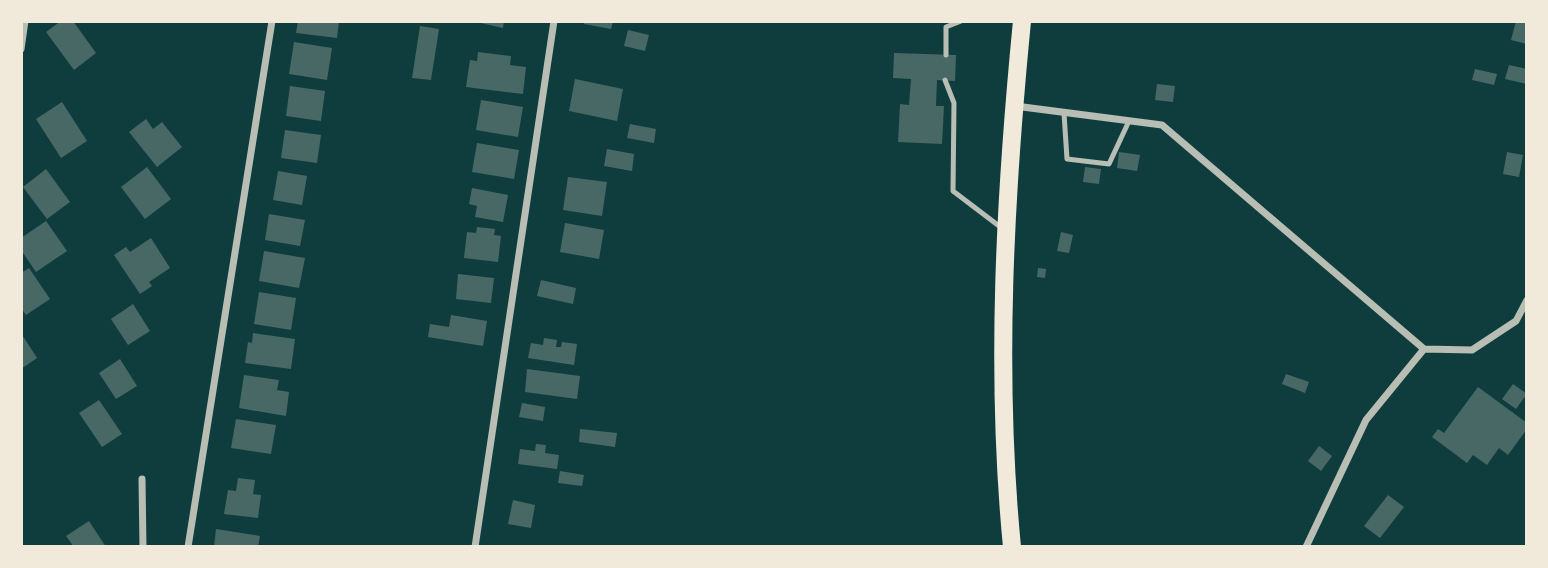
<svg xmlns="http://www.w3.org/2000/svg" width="1548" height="568" font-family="Bitter,serif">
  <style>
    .building { fill: #486865 }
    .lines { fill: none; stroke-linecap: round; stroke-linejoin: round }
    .service { stroke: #b8beb3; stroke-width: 5 }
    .minor { stroke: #b8beb3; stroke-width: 7 }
    .trunk { stroke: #f1e9da; stroke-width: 18 }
  </style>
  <rect width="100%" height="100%" fill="#0f3d3e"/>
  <path class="building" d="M61,21H73L96,53L74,70L46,32Z
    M298,21H339L337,38L296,33Z
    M472,21H504L503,28Z
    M584,21H613L611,29L584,24Z
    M1516,21H1527V44L1511,40Z
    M420,26L439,29L431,80L412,78Z
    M628,30L649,35L645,51L624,46Z
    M294,42L332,48L327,80L289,74Z
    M478,52L511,56L510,65L526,67L523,94L466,87L470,60L477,61Z
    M894,53L956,55L955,81L937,80L936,106H944L942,144L898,142L900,104L909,105L911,79L893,78Z
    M1509,65L1527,69V84L1505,79Z
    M1475,69L1497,74L1494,85L1472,80Z
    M575,79L623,89L617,121L569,111Z
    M1157,84L1175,86L1173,102L1155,100Z
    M290,86L325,91L321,121L286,116Z
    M481,100L523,107L518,137L476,130Z
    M62,102L87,141L61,158L36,119Z
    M146,119L153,129L162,122L182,147L157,167L129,132Z
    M630,124L656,129L654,143L627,138Z
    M285,130L321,135L317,163L281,158Z
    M477,143L519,150L514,179L472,172Z
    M607,149L634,154L632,171L604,166Z
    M1119,152L1140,155L1137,171L1117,168Z
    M1507,152L1523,155L1519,177L1503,174Z
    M147,167L171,199L145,219L121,187Z
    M1085,167L1101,169L1099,184L1083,182Z
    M46,169L70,202L47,219L23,187Z
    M278,171L307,176L302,205L273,200Z
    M568,177L607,182L602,216L563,210Z
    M472,188L508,195L503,222L475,217L477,206L469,204Z
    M269,214L305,220L300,246L265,240Z
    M46,221L67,251L36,272L21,250V238Z
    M565,223L604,230L599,259L560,252Z
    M477,227L495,229L494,235L501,236L498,262L464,258L467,232L476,233Z
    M1061,232L1073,235L1069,253L1057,251Z
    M151,238L170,268L149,282L152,286L140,294L114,255L126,247L130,252Z
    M264,251L305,258L299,288L259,281Z
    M29,268L50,299L26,315L21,308V273Z
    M1038,268L1046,269L1045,278L1037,277Z
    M458,274L494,278L491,303L456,299Z
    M541,280L576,288L573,304L537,296Z
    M259,292L296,298L291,330L254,324Z
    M133,304L150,331L128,345L111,319Z
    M451,315L487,321L483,346L428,337L430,324L449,327Z
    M21,333L37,358L21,369Z
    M253,333L295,339L291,369L245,363L248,342L252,343Z
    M544,338L557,340L556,347H561L562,342L577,344L574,365L528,358L531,343L543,345Z
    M120,359L137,386L116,399L99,373Z
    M527,369L580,376L577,399L525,392Z
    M1286,374L1309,382L1305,393L1282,384Z
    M244,375L279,380L277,390L289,392L286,416L239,408Z
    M1513,384L1527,394L1516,409L1502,399Z
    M1478,387L1527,423V429L1508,455L1499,448L1487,465L1473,455L1467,463L1432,437L1438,429L1444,433Z
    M99,400L122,434L102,447L79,413Z
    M522,403L545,407L543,421L519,417Z
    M236,419L276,425L271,454L231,448Z
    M580,429L617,433L615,447L579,442Z
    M536,444L546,445L545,453L559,455L557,469L518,464L520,449L535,451Z
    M1319,446L1332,456L1321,471L1308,461Z
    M560,471L584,475L582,486L558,483Z
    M238,478L255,480L253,494L261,495L258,518L224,514L228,490L236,491Z
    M1388,495L1404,507L1380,538L1364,526Z
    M513,500L535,505L531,528L508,524Z
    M89,521L106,547H74L66,536Z
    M216,529L260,536L258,547H214Z"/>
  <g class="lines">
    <path class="service" d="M946,55V27L961,21
      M945,80L954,103L953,191L1003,229
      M1064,113L1067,159L1109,164L1129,121"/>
    <path class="minor" d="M21,49L25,21
      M1015,106L1162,125L1424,349
      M142,479L143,547
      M188,547L272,21
      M475,547L554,21
      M1306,547L1366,420L1424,349L1472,350L1516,321L1527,300"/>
    <path class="trunk" d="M1012,547C995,372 1005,195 1022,21"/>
  </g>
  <rect width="1548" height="568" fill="none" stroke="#f1e9da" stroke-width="46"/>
</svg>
